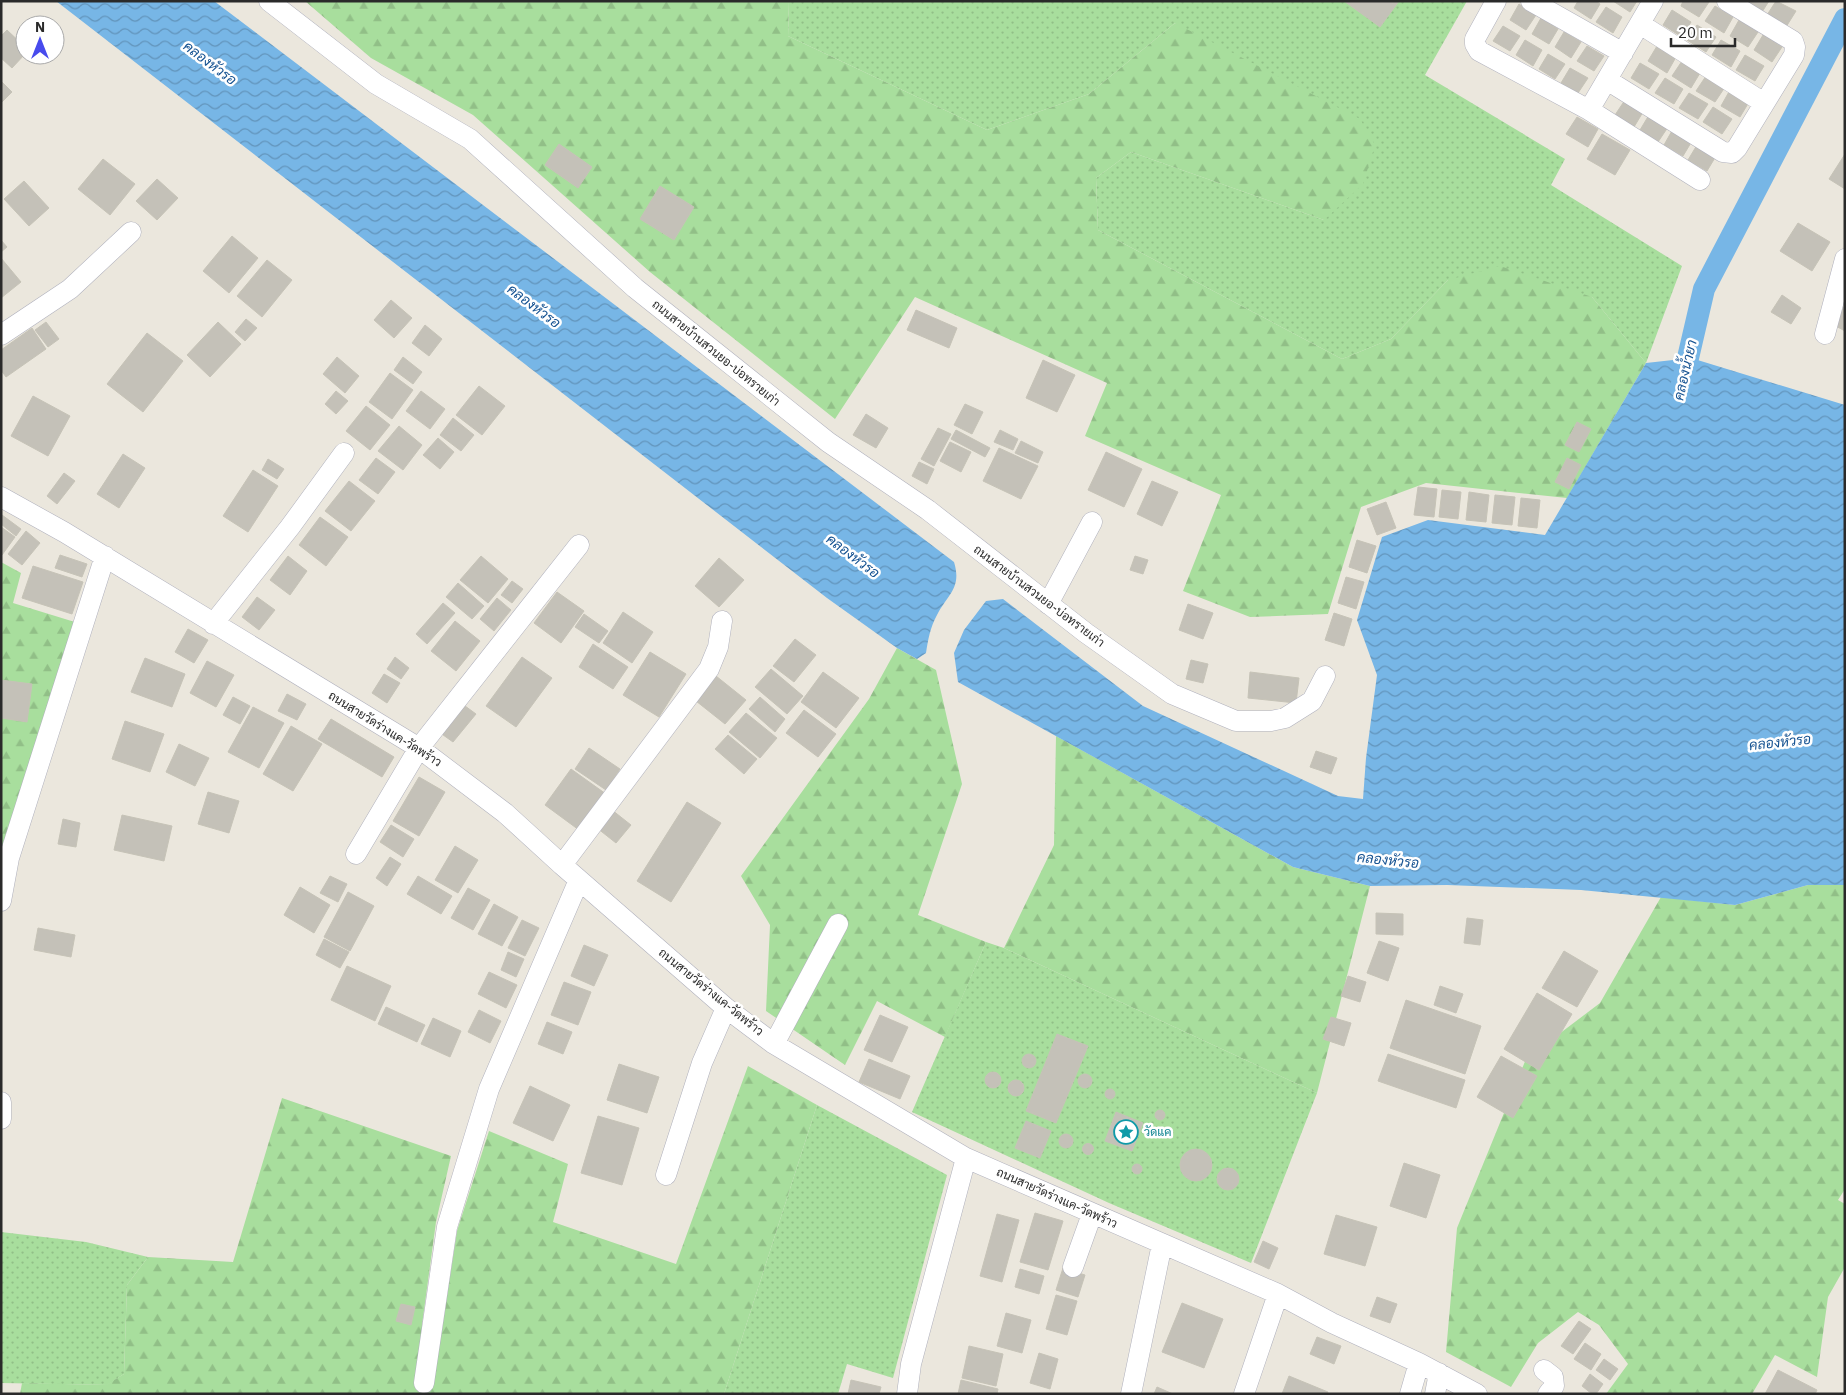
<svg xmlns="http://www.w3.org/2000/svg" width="1846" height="1395" font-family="'IBM Plex Sans',Sarabun,sans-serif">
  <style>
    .grass { fill: url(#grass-dots) }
    .forest { fill: url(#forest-firs) }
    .water { fill: url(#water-waves) }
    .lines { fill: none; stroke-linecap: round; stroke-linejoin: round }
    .canal { stroke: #77b6e6; stroke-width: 22 }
    .building { fill: #c4c1b8; stroke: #c6c3b7 }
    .minor-casing { stroke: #b0b1bd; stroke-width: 21 }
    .minor { stroke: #fff; stroke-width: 20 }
    .labels { text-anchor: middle; stroke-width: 5; stroke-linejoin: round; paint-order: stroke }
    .street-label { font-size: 12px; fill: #2a2a2a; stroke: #fff }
    .culture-label { font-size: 12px; fill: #0d838f; stroke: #fff; text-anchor: start }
    .water-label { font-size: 14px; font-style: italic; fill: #165392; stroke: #fff }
  </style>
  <defs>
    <pattern id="grass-dots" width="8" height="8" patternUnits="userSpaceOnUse" patternTransform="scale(1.25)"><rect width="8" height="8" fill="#a8de9d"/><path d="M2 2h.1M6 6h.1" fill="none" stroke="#91bf87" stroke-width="1.8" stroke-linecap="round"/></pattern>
    <pattern id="forest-firs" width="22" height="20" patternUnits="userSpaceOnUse" patternTransform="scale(1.25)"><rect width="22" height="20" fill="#a8de9d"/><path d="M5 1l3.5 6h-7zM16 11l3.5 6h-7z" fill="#91bf87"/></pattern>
    <pattern id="water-waves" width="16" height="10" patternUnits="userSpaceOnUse" patternTransform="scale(1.25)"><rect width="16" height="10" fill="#77b6e6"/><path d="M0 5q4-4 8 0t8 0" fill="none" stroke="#6294bb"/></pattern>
  </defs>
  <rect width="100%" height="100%" fill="#ebe7dd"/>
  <path class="grass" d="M789,1H1467L1425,75L1565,159L1551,185L1682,266L1646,363L1592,297L1448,280L1391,339L1342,359L1098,230L1096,178L1131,152L1324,220L1175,23L1089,94L987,130L788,36Z
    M986,942L1004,948L1317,1093L1251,1263L1109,1203L912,1112Z
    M817,1105L947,1175L893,1378L847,1364L838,1394H724Z
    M1,1232L86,1242L148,1257L127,1285L124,1374L107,1385L1,1383Z"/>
  <path class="forest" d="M305,1H789L788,36L987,130L1089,94L1175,23L1360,119L1375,145L1363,184L1324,220L1131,152L1096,178L1098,230L1342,359L1391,339L1448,280L1500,266L1592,297L1646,363L1567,498L1426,483L1361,507L1328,614L1250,617L1183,591L1221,495L1085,436L1107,383L915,297L835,419L650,272L473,115L371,58Z
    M1,562L21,573L13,603L78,623L1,861Z
    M897,648L936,670L962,784L918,915L986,942L945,1037L877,1001L845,1065L766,1011L770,925L741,876L869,699Z
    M1056,736L1293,867L1370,886L1317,1093L1004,948L1054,845Z
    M1808,885H1845V1189L1838,1200L1845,1204V1267L1828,1297L1817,1377L1775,1355L1752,1394H1606L1628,1364L1599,1325L1578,1312L1538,1343L1511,1387L1446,1352L1457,1228L1526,1059L1600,1003L1661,897L1735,905Z
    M748,1066L817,1105L724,1394H20L22,1383L106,1385L124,1374L127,1285L148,1257L233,1262L282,1098L451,1156L436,1222L422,1325L442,1329L457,1231L489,1131L568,1164L553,1222L676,1264Z"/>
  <path class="water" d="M56,1H214L954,562C962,588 948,594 937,615C930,628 928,640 926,653L917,659L897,648L827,598Z
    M1691,358L1845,405V885H1808L1735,905L1581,890L1447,885L1370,886L1293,867L958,682L954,653L964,630L986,601L1003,599L1143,706L1338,796L1363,799L1366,758L1377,675L1357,620L1382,537L1428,520L1545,535L1646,363Z"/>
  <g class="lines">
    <path class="canal" d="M1681,388L1704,289L1845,19"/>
  </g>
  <path class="building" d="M1344,1H1399L1380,27Z
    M1578,1H1596L1600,4L1591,19L1574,8Z
    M1613,1H1637L1630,12Z
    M1683,1H1708L1709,2L1699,17L1681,6Z
    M1745,1H1769L1762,12Z
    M1776,1L1796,11L1786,27L1767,15Z
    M1519,4L1536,15L1526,30L1510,20Z
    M1715,6L1733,17L1724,33L1705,21Z
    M1606,7L1622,17L1613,33L1596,22Z
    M1672,10L1691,22L1682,37L1663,25Z
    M1541,18L1558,29L1549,44L1532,34Z
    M1739,20L1758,32L1748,47L1730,36Z
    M1697,25L1716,37L1706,52L1687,40Z
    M1503,26L1520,36L1510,51L1493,41Z
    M7,30L25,47V54L12,68L1,58V36Z
    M1564,32L1581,42L1571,58L1555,47Z
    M1763,35L1782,47L1772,62L1754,50Z
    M1525,40L1542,50L1533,66L1516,55Z
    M1721,40L1740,51L1731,67L1712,55Z
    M1587,46L1604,56L1594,71L1577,61Z
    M1657,46L1676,57L1667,73L1648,61Z
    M1548,54L1565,64L1555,79L1539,69Z
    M1745,55L1764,66L1755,81L1736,70Z
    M1682,61L1700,73L1691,88L1672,76Z
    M1640,63L1659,74L1649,89L1631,78Z
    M1570,68L1588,78L1578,93L1561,83Z
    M1706,76L1725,87L1715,102L1696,91Z
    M1665,78L1683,89L1674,104L1655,93Z
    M1,81L12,92L1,103Z
    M1730,90L1749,102L1740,117L1721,106Z
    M1689,93L1708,104L1698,119L1679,108Z
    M1625,100L1643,112L1634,127L1615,115Z
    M1713,107L1732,119L1722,134L1703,122Z
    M1649,115L1668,127L1658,142L1640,130Z
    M1577,117L1598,129L1588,147L1566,134Z
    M1673,129L1692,141L1683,156L1664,145Z
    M1602,134L1630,150L1615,175L1587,159Z
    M559,144L592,167L578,188L545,165Z
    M1697,145L1716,156L1707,171L1688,160Z
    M1845,154V189L1829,179Z
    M103,159L135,184L110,215L78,189Z
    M157,179L178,198L157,220L136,201Z
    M24,181L49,208L29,226L4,199Z
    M660,186L694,207L674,240L640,219Z
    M1798,223L1830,242L1812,271L1780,251Z
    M232,236L258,258L229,293L203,271Z
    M1,240L7,247L1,252Z
    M1,258L21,282L1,298Z
    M267,260L292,280L262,317L237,296Z
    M1782,295L1801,308L1791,324L1771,312Z
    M391,300L412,318L394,338L374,320Z
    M1845,305V331L1834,325Z
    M916,310L957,328L949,348L907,330Z
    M246,319L257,328L245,341L235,332Z
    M46,322L59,339L48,347L35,330Z
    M218,322L241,344L210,377L187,355Z
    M425,325L442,339L429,356L412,343Z
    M32,328L46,349L6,377L1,370V350Z
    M147,333L183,361L143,412L107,384Z
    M337,357L359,376L345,393L323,374Z
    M403,357L422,372L413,384L394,370Z
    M1043,360L1075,375L1057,412L1026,398Z
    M390,373L413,390L392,419L369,402Z
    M479,386L505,406L482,435L456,415Z
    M336,391L348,401L336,414L325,404Z
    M421,391L445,409L430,429L406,411Z
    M33,396L70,416L48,456L11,436Z
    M965,404L983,412L972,434L954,425Z
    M366,406L390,425L370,450L346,431Z
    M866,414L888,428L876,448L853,435Z
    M453,418L474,435L461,451L440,435Z
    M1577,422L1591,429L1579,452L1565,445Z
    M399,426L422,445L403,470L378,451Z
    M938,428L951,434L934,466L921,459Z
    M956,430L990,448L985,457L951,439Z
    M1000,430L1018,439L1013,450L994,442Z
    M438,438L454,452L440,469L423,455Z
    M1021,441L1043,452L1038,463L1015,453Z
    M950,442L971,452L961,472L940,461Z
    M999,448L1038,466L1021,499L983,481Z
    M1106,452L1142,469L1124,507L1088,490Z
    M123,454L145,468L119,508L97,494Z
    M376,458L395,472L378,494L359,480Z
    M1567,458L1581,465L1569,489L1555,482Z
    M268,459L284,469L277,479L262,470Z
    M919,462L934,469L927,484L912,476Z
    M253,470L278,486L248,532L223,516Z
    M64,473L75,481L57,504L47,496Z
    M349,481L375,501L351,531L325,511Z
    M1152,481L1178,492L1162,526L1137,514Z
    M1418,487L1437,489L1434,517L1414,515Z
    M1442,490L1461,492L1458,519L1439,517Z
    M1469,492L1489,495L1486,522L1466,520Z
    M1495,495L1515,497L1512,525L1492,523Z
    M1521,498L1540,500L1537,528L1518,526Z
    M1386,502L1396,528L1377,535L1367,509Z
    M2,515L21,529L16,536L1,524Z
    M320,517L348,537L326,566L299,545Z
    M1,527L15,537L2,555L1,554Z
    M26,531L40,543L22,565L8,554Z
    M1357,540L1376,546L1367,573L1349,567Z
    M60,555L87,564L82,577L55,568Z
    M288,556L307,571L290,595L270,580Z
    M481,556L508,579L488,603L460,580Z
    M1135,556L1148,560L1143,574L1130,570Z
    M719,558L744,580L719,607L695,586Z
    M33,566L83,582L72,614L22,598Z
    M1346,577L1364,582L1356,609L1338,603Z
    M512,581L523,589L512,603L501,595Z
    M458,583L484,606L472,619L446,597Z
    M557,592L584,611L561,643L534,623Z
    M257,597L275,610L259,630L242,617Z
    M497,598L511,610L494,631L480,619Z
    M443,603L455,613L427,644L416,634Z
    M1188,604L1213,613L1203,639L1179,630Z
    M623,612L653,632L632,663L603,643Z
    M1334,613L1352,619L1344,646L1325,640Z
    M584,614L608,631L599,643L575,627Z
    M455,621L480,641L456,671L431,651Z
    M188,629L208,640L194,663L175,652Z
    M795,639L816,655L794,682L773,666Z
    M593,644L628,667L613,689L579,667Z
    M650,652L686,674L659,717L623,695Z
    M395,657L409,668L401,679L387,669Z
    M522,657L552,678L516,727L486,706Z
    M145,658L185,674L172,707L131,692Z
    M1191,660L1208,664L1203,683L1186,679Z
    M207,661L234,675L216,707L190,693Z
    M771,669L803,696L787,714L755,687Z
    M823,672L859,698L836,728L801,702Z
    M1250,672L1299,678L1296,703L1248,698Z
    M384,674L400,683L387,703L372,693Z
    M716,676L746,700L725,724L696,701Z
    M1,680L32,684L27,722L1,718Z
    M287,694L306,704L297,720L278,711Z
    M233,697L250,706L240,724L223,715Z
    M760,697L785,719L775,732L749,709Z
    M461,703L476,714L453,742L439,732Z
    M253,707L284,723L259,768L228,752Z
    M804,710L836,734L818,757L786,733Z
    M746,713L777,738L760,758L729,732Z
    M331,719L394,757L382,777L318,739Z
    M125,721L164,734L150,772L112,759Z
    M291,726L322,744L293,791L263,774Z
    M728,735L757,759L744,774L715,749Z
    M179,744L209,758L195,786L166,772Z
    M589,748L620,769L606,790L575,769Z
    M1316,751L1337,758L1331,774L1310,767Z
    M571,769L606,794L579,830L545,805Z
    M419,777L445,792L419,836L393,821Z
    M208,792L239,801L229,833L198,824Z
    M687,802L721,823L671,902L637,881Z
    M612,810L631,825L616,843L597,828Z
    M122,815L172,826L164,861L114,850Z
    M63,819L80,823L76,847L58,844Z
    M391,825L414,839L403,857L380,842Z
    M455,846L478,860L458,893L435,880Z
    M390,857L401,864L387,886L376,878Z
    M330,876L347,884L338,902L320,893Z
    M418,876L452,896L441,914L407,894Z
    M300,887L330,905L314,933L284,915Z
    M468,888L490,900L473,930L451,918Z
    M348,892L374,906L350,951L324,937Z
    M494,904L518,917L502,946L478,934Z
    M1376,913L1403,914V935L1376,934Z
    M1467,918L1483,920L1480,945L1464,943Z
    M522,920L539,928L525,956L508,948Z
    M38,928L75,935L71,957L34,950Z
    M324,939L349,952L340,968L316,955Z
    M1379,941L1399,948L1388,981L1367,973Z
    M584,945L608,955L594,986L571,976Z
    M1564,951L1598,971L1577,1007L1542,988Z
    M508,952L524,959L516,977L501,970Z
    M347,966L391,986L375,1021L331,1000Z
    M489,972L517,985L506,1008L478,994Z
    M1348,976L1366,982L1360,1002L1341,996Z
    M564,982L591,992L578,1025L551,1015Z
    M1440,986L1463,994L1456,1013L1434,1005Z
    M1537,993L1572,1014L1539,1070L1504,1049Z
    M1406,1000L1481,1026L1465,1074L1390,1048Z
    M386,1007L425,1025L417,1042L378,1024Z
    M479,1010L501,1021L490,1043L468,1032Z
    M880,1015L908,1027L892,1062L864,1050Z
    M1331,1017L1351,1023L1344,1046L1323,1039Z
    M433,1018L461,1031L450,1057L421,1044Z
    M547,1022L572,1032L563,1054L538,1044Z
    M1057,1034L1088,1046L1056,1123L1026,1111Z
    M1388,1054L1465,1080L1456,1108L1378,1081Z
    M1022 1061a7 7 0 1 1 14 0a7 7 0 1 1-14 0Z
    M1501,1056L1537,1076L1513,1118L1477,1097Z
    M869,1059L910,1076L900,1099L859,1082Z
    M619,1064L659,1077L647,1113L607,1100Z
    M985 1080a8 8 0 1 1 16 0a8 8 0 1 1-16 0Z
    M1078 1081a7 7 0 1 1 14 0a7 7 0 1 1-14 0Z
    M1008 1088a8 8 0 1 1 16 0a8 8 0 1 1-16 0Z
    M530,1086L570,1105L553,1141L513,1123Z
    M1105 1094a5 5 0 1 1 10 0a5 5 0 1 1-10 0Z
    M1155 1115a5 5 0 1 1 10 0a5 5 0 1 1-10 0Z
    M1116,1112L1143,1123L1132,1151L1105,1141Z
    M598,1116L639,1128L622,1185L581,1173Z
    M1026,1121L1051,1131L1040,1158L1015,1148Z
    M1059 1141a7 7 0 1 1 14 0a7 7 0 1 1-14 0Z
    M1082.5 1149a5.5 5.5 0 1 1 11 0a5.5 5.5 0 1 1-11 0Z
    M1180 1165a16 16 0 1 1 32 0a16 16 0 1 1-32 0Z
    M1404,1163L1440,1175L1426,1218L1390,1206Z
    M1132 1169a5 5 0 1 1 10 0a5 5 0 1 1-10 0Z
    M1217 1179a11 11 0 1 1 22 0a11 11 0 1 1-22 0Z
    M1035,1213L1063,1221L1048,1270L1020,1262Z
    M997,1214L1019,1220L1002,1282L980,1276Z
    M1336,1215L1377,1227L1365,1266L1324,1254Z
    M1263,1241L1278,1248L1269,1269L1254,1262Z
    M1063,1268L1085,1275L1078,1297L1056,1290Z
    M1020,1269L1044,1276L1039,1294L1015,1287Z
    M1056,1295L1077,1301L1067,1335L1046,1329Z
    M1377,1297L1397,1304L1390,1323L1370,1316Z
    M1182,1303L1223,1319L1204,1368L1162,1352Z
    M401,1304L415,1307L411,1325L396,1321Z
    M1006,1313L1031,1320L1022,1353L997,1346Z
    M1579,1321L1591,1329L1573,1354L1561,1346Z
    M1317,1337L1341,1346L1334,1364L1310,1354Z
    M1585,1343L1601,1354L1591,1370L1574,1359Z
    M969,1346L1003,1354L996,1386L962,1378Z
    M1039,1353L1058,1359L1050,1389L1030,1383Z
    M1604,1359L1618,1369L1610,1380L1596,1370Z
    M1778,1370L1817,1390L1815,1394H1765Z
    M1590,1374L1603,1384L1596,1394H1592L1582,1386Z
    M1289,1376L1328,1392L1327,1394H1282Z
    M851,1380L881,1387L879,1394H848Z
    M961,1380L998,1389L997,1394H958Z
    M1157,1387L1173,1394H1154Z"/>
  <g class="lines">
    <g class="minor-casing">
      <path id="minor" d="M269,1L376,84L470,139L635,288L828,442L928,510L1086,633L1172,694L1236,721H1271L1285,718L1312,701L1325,676
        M1496,1L1475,39V44L1479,51L1589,110L1700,180
        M1531,1L1623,53
        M1640,24L1764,103
        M1607,80L1723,152L1732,153L1737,148L1794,55L1795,47L1793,41L1727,1
        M1589,110L1653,1
        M1825,334L1845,259
        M1,335L70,289L131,232
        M1,497L64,532L419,748L505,813L562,865L726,1008L774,1044L966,1158L1278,1294L1332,1323L1419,1363L1477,1394
        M1048,604L1092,522
        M213,624L290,527L344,453
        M356,854L419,748L579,545
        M562,865L709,669L718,647L722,621
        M1,901L9,858L105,556
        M774,1044L838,924
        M1,1102V1119
        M666,1175L702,1063L726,1008
        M1073,1267L1092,1214
        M1544,1370L1553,1377L1554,1386L1548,1394
        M424,1383L447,1227L489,1089L579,880
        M907,1394L911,1364L966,1158
        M1131,1394L1162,1244
        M1244,1394L1278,1294
        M1410,1394L1419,1363
        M1435,1394L1439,1373"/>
    </g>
    <use href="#minor" class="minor"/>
  </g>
  <defs>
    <g id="sight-ring" transform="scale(1.25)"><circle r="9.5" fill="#fff" stroke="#0f9aa8" stroke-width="1.5"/><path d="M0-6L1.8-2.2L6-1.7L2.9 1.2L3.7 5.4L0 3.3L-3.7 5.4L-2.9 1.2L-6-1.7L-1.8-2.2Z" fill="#0f9aa8"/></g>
  </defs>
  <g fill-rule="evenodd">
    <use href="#sight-ring" x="1126" y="1132"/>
  </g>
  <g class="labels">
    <g class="street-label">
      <text transform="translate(716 353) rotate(39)" y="4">ถนนสายบ้านสวนยอ-บ่อทรายเก่า</text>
      <text transform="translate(1039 596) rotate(37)" y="4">ถนนสายบ้านสวนยอ-บ่อทรายเก่า</text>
      <text transform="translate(385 729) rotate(32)" y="4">ถนนสายวัดร่างแค-วัดพร้าว</text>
      <text transform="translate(711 992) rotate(39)" y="4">ถนนสายวัดร่างแค-วัดพร้าว</text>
      <text transform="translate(1057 1198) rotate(24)" y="4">ถนนสายวัดร่างแค-วัดพร้าว</text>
    </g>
    <g class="culture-label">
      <text x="1144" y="1136">วัดแค</text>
    </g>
    <g class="water-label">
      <text transform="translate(210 63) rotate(37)" y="5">คลองหัวรอ</text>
      <text transform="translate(534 306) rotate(37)" y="5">คลองหัวรอ</text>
      <text transform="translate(1685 370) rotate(-77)" y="5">คลองน้ำยา</text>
      <text transform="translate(853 556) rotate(37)" y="5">คลองหัวรอ</text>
      <text transform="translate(1780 742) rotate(-6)" y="5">คลองหัวรอ</text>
      <text transform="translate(1388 860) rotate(6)" y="5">คลองหัวรอ</text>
    </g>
  </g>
  <rect width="1846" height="1395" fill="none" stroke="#2a2a2a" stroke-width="5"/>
  <g transform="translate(40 40)"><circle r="24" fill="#ffffff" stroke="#aaaaaa"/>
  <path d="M0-4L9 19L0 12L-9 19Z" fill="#484bed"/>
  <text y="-8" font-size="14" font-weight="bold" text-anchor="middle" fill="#2a2a2a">N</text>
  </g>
  <path d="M1671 38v8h64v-8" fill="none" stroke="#2a2a2a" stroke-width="2.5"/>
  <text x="1678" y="38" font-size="15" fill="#2a2a2a" stroke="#ffffff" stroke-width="4" paint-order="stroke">20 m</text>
</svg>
